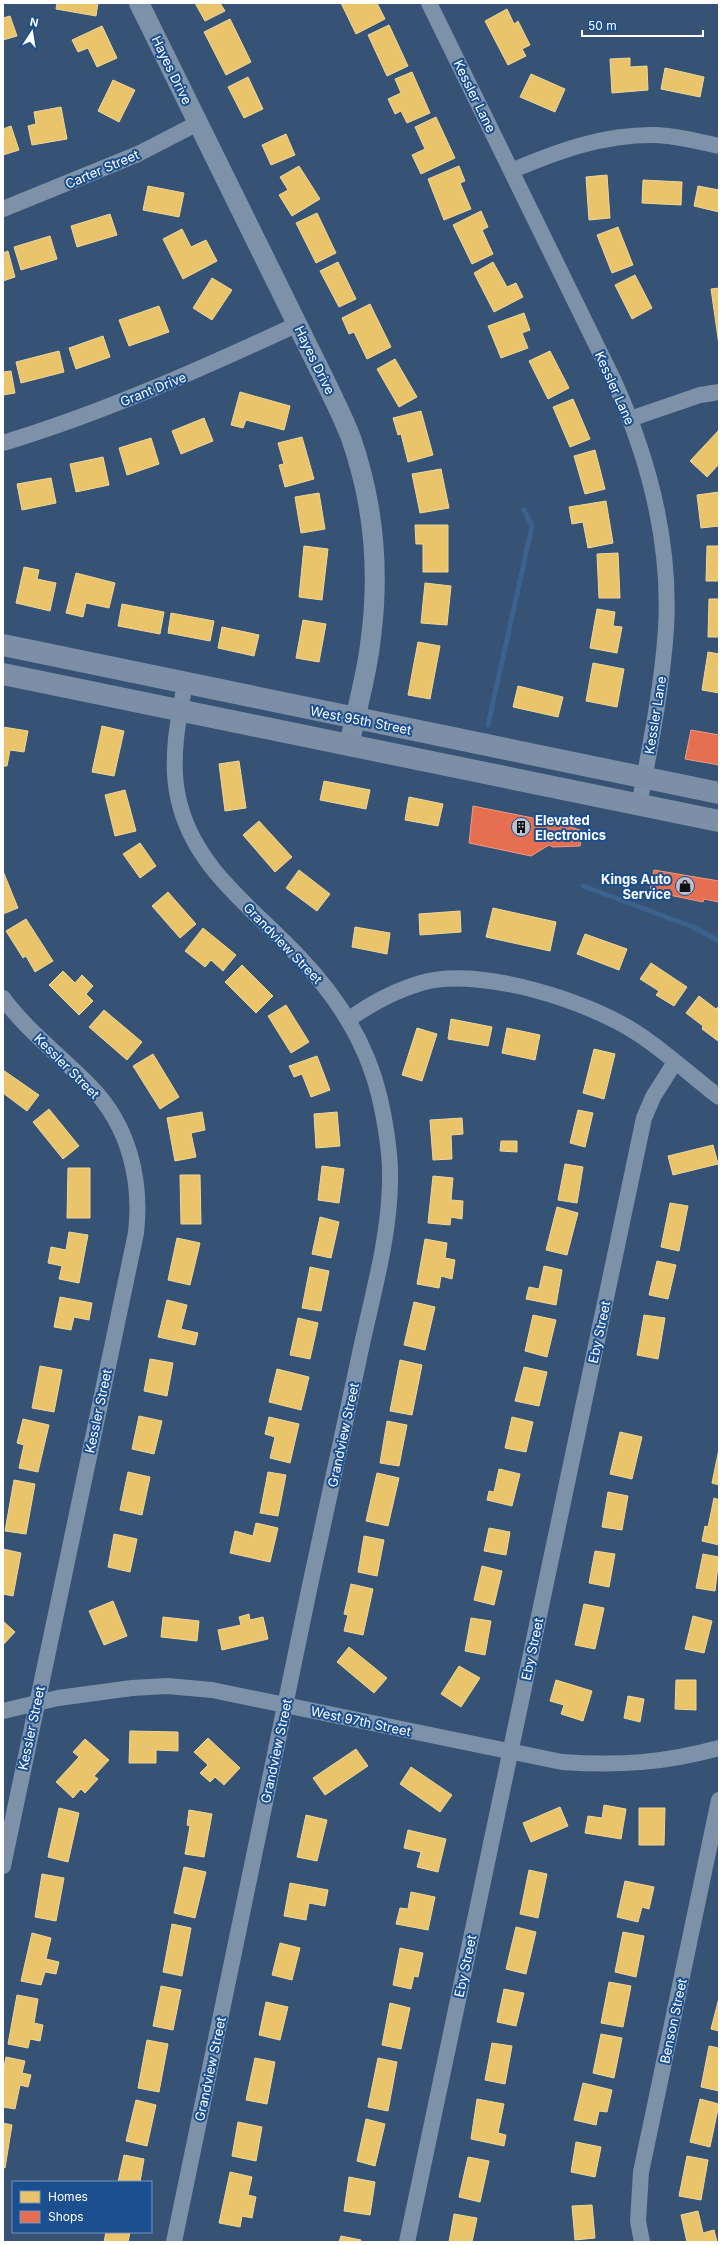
<svg xmlns="http://www.w3.org/2000/svg" width="722" height="2245" font-family="Inter,sans-serif">
  <style>
    .homes { fill: #e9c46a; stroke: #f0d697 }
    .shops { fill: #e76f51; stroke: #ee9a85 }
    .lines { fill: none; stroke-linecap: round; stroke-linejoin: round }
    .stream { stroke: #3b618d; stroke-width: 5 }
    .minor { stroke: #7d92a8; stroke-width: 16 }
    .tertiary { stroke: #7d92a8; stroke-width: 20 }
    .primary { stroke: #7d8ea7; stroke-width: 22 }
    .labels { text-anchor: middle; stroke-width: 4; stroke-linejoin: round; paint-order: stroke }
    .street-label { font-size: 13px; fill: #fff; stroke: #1b4f8f }
    .poi-label { font-size: 13px; font-weight: bold; fill: #fff; stroke: #1b4f8f; text-anchor: start }
  </style>
  <rect width="100%" height="100%" fill="#365274"/>
  <path class="homes" d="M57,3H98L96,16L56,9Z
    M195,3H220L225,11L205,21Z
    M341,3H377L385,19L356,34Z
    M507,9L514,24L518,21L530,45L522,49L526,56L508,65L485,21Z
    M10,16L17,36L3,40V18Z
    M230,19L251,62L226,75L204,32Z
    M389,25L408,66L387,76L368,35Z
    M102,26L117,58L97,67L88,48L78,52L72,40Z
    M630,58V67L647,66L648,90L612,93L610,59Z
    M665,68L704,77L700,97L661,89Z
    M412,72L430,113L407,123L401,111L395,114L388,99L401,93L395,79Z
    M531,74L565,89L555,112L520,97Z
    M248,77L263,109L244,118L228,87Z
    M113,80L135,90L119,122L98,111Z
    M61,107L67,139L32,145L28,126L36,124L34,112Z
    M436,117L455,158L421,174L412,155L425,149L415,127Z
    M11,126L19,150L3,155V129Z
    M286,134L295,155L271,165L262,145Z
    M299,166L320,199L292,216L279,195L288,190L280,177Z
    M459,166L465,181L460,183L471,209L444,220L428,179Z
    M607,175L610,218L589,220L586,177Z
    M643,180L682,182L681,205L642,203Z
    M148,186L184,193L179,217L143,210Z
    M698,186L719,190V212L694,206Z
    M481,211L488,227L482,230L493,254L472,264L453,225Z
    M317,213L336,253L316,263L296,223Z
    M110,214L117,235L77,247L71,226Z
    M618,227L633,265L612,273L597,235Z
    M182,229L191,247L206,240L217,261L183,279L163,239Z
    M50,236L57,259L21,270L14,247Z
    M8,251L15,277L3,281V253Z
    M338,262L356,299L339,307L320,271Z
    M493,262L507,287L516,283L523,297L494,312L474,273Z
    M635,275L652,308L632,319L615,285Z
    M212,278L232,290L212,320L193,308Z
    M719,288V345L711,289Z
    M370,304L391,347L367,359L354,332L349,334L342,318Z
    M159,306L169,332L129,346L119,320Z
    M524,313L530,330L522,333L528,348L501,358L488,326Z
    M103,336L110,357L76,369L69,348Z
    M59,351L64,372L21,383L16,362Z
    M550,351L569,388L548,399L529,361Z
    M395,359L417,397L399,407L377,369Z
    M11,371L15,393L3,395V372Z
    M240,392L290,406L284,430L246,420L243,428L231,425Z
    M573,399L590,439L570,447L553,407Z
    M421,411L433,455L408,462L401,434L398,435L393,418Z
    M204,418L213,441L181,454L172,431Z
    M719,430V464L707,477L690,461Z
    M302,437L314,479L285,487L279,465L284,464L278,443Z
    M151,438L159,464L127,475L119,448Z
    M595,450L605,489L585,494L574,456Z
    M103,457L109,485L76,492L70,464Z
    M441,469L449,508L420,513L412,474Z
    M51,478L56,503L22,510L17,484Z
    M719,492V526L701,528L697,495Z
    M319,493L325,529L301,533L295,497Z
    M606,501L613,543L588,548L583,522L572,524L569,507Z
    M415,525H448V572H423V544H416Z
    M304,546L328,549L322,600L299,597Z
    M707,546H719V581H706Z
    M618,553L620,598H599L597,554Z
    M24,567L39,570L37,579L56,583L50,611L16,603Z
    M76,573L115,583L109,608L86,603L83,617L66,613Z
    M425,583L451,586L447,625L421,623Z
    M709,599H719V637H708Z
    M122,604L164,612L160,634L118,626Z
    M597,609L615,612L613,626L622,627L617,653L590,648Z
    M171,613L214,621L210,641L168,633Z
    M303,620L326,624L319,662L296,658Z
    M222,627L259,635L254,656L218,648Z
    M418,642L440,646L430,699L408,695Z
    M708,652L719,654V693L702,690Z
    M593,663L624,669L617,707L586,701Z
    M518,686L563,697L558,717L513,707Z
    M102,726L124,731L114,776L92,772Z
    M3,727L28,731L24,752L10,750L7,766H3Z
    M239,761L246,808L225,811L219,764Z
    M324,781L370,790L366,809L320,800Z
    M125,790L136,831L115,836L105,795Z
    M409,797L443,804L438,826L405,820Z
    M259,821L292,857L275,872L243,835Z
    M140,843L156,866L140,878L123,854Z
    M299,870L330,894L317,911L286,888Z
    M3,871L18,908L3,914Z
    M168,892L196,924L180,938L152,906Z
    M493,908L556,922L550,951L486,937Z
    M460,911L461,932L420,935L419,914Z
    M26,919L53,961L35,972L26,956L23,958L6,931Z
    M355,927L390,933L387,954L352,947Z
    M203,928L236,955L223,971L211,960L205,967L185,951Z
    M585,934L627,949L619,970L577,954Z
    M651,963L687,987L674,1006L656,995L659,991L640,979Z
    M242,965L273,996L256,1013L225,982Z
    M63,971L75,983L82,975L93,986L86,994L93,1001L79,1015L49,985Z
    M699,996L716,1009L719,1006L718,1041L702,1029L703,1026L686,1013Z
    M286,1005L309,1042L291,1053L268,1016Z
    M104,1010L142,1042L127,1060L89,1027Z
    M451,1019L492,1027L488,1046L448,1039Z
    M417,1028L437,1034L422,1081L402,1075Z
    M507,1028L540,1035L535,1060L502,1053Z
    M594,1049L615,1054L604,1099L583,1093Z
    M153,1054L179,1097L160,1109L133,1066Z
    M317,1056L330,1090L311,1097L302,1074L294,1077L289,1066Z
    M3,1070L39,1095L27,1111L3,1093Z
    M49,1109L79,1146L63,1159L33,1122Z
    M578,1110L593,1113L585,1147L570,1143Z
    M202,1112L205,1130L191,1133L196,1157L175,1161L167,1118Z
    M337,1112L340,1146L316,1148L314,1114Z
    M462,1118L463,1134L451,1135L452,1159L433,1160L430,1120Z
    M501,1141H517V1152L500,1151Z
    M713,1145L718,1164L673,1175L668,1156Z
    M565,1164L583,1167L577,1203L558,1200Z
    M322,1166L344,1169L339,1203L318,1200Z
    M68,1168H90V1218H67Z
    M180,1175H200L201,1224H181Z
    M433,1176L453,1178L451,1200L463,1201L462,1219L451,1217L450,1225L428,1223Z
    M670,1203L688,1206L679,1251L661,1247Z
    M557,1207L578,1213L567,1255L546,1250Z
    M320,1217L339,1222L331,1258L312,1254Z
    M69,1232L88,1235L79,1283L59,1279L62,1266L48,1263L51,1247L66,1250Z
    M177,1238L200,1243L190,1285L168,1280Z
    M425,1239L447,1243L445,1258L455,1260L452,1279L441,1276L439,1288L417,1284Z
    M657,1261L676,1265L668,1299L649,1295Z
    M544,1266L562,1270L556,1305L526,1299L529,1287L539,1289Z
    M310,1267L329,1271L321,1311L302,1308Z
    M60,1297L92,1303L89,1320L74,1317L71,1330L54,1327Z
    M167,1300L187,1305L181,1329L198,1333L195,1345L158,1337Z
    M414,1302L435,1307L425,1350L404,1345Z
    M533,1315L556,1320L547,1357L525,1351Z
    M644,1315L665,1318L658,1359L637,1355Z
    M298,1318L318,1323L310,1359L290,1355Z
    M150,1359L173,1363L167,1396L144,1391Z
    M400,1360L422,1365L412,1415L390,1411Z
    M40,1366L62,1370L54,1412L32,1408Z
    M524,1367L547,1372L539,1406L515,1401Z
    M277,1369L309,1377L301,1410L269,1402Z
    M139,1416L162,1421L154,1454L132,1449Z
    M269,1417L299,1424L290,1463L270,1458L275,1437L265,1434Z
    M512,1417L533,1422L526,1452L505,1448Z
    M23,1419L49,1425L38,1472L19,1468L24,1445L17,1443Z
    M387,1421L407,1425L399,1466L380,1463Z
    M620,1432L642,1437L632,1479L610,1474Z
    M719,1449V1485L712,1483Z
    M499,1469L520,1474L512,1506L487,1500L489,1491L494,1492Z
    M128,1472L150,1477L142,1515L120,1510Z
    M268,1472L286,1475L278,1516L260,1513Z
    M377,1473L399,1478L388,1526L366,1521Z
    M14,1480L35,1484L26,1534L5,1531Z
    M608,1492L628,1496L622,1530L602,1527Z
    M714,1498L719,1500V1545L702,1541L705,1526L708,1527Z
    M256,1523L278,1528L270,1562L230,1553L235,1531L253,1536Z
    M489,1528L510,1532L506,1555L484,1551Z
    M114,1534L137,1539L130,1572L108,1567Z
    M364,1536L384,1540L377,1576L358,1572Z
    M3,1549L21,1553L13,1596L3,1594Z
    M595,1551L615,1554L609,1587L589,1583Z
    M703,1554L719,1557L715,1591L696,1588Z
    M482,1566L502,1571L494,1605L474,1600Z
    M351,1584L373,1589L363,1635L344,1631L348,1615L344,1614Z
    M113,1601L127,1636L104,1645L89,1611Z
    M584,1604L604,1608L595,1649L575,1645Z
    M249,1614L250,1620L263,1617L268,1639L222,1650L218,1630L241,1625L239,1617Z
    M693,1616L712,1621L704,1653L685,1649Z
    M163,1617L199,1621L197,1641L161,1637Z
    M471,1618L491,1621L485,1655L465,1651Z
    M3,1621L15,1632L3,1645Z
    M349,1647L387,1678L374,1693L337,1662Z
    M459,1666L480,1678L461,1707L441,1694Z
    M556,1680L592,1691L583,1721L561,1714L564,1705L550,1701Z
    M676,1680H696V1710L675,1709Z
    M628,1696L644,1699L640,1722L624,1718Z
    M130,1731L178,1732V1751L156,1750V1763H129Z
    M208,1738L240,1768L224,1785L215,1777L210,1782L200,1773L208,1765L194,1752Z
    M85,1739L109,1760L94,1776L98,1779L85,1793L81,1789L73,1798L56,1782L79,1757L73,1752Z
    M356,1749L368,1766L325,1795L313,1778Z
    M411,1767L452,1795L440,1812L400,1784Z
    M604,1805L626,1809L621,1839L585,1833L588,1816L602,1818Z
    M560,1807L568,1826L531,1842L523,1823Z
    M59,1808L79,1813L68,1862L48,1857Z
    M639,1808H665L664,1845H639Z
    M189,1810L212,1814L204,1857L185,1854L190,1826L187,1825Z
    M306,1815L327,1820L317,1861L297,1857Z
    M408,1830L446,1839L438,1872L417,1867L421,1852L404,1848Z
    M184,1867L206,1872L195,1918L174,1913Z
    M529,1870L547,1874L538,1918L520,1914Z
    M42,1874L64,1878L56,1921L35,1917Z
    M625,1881L654,1887L649,1909L642,1907L638,1922L617,1917Z
    M290,1883L328,1890L325,1906L309,1903L306,1920L284,1916Z
    M411,1892L435,1897L428,1930L396,1924L400,1908L408,1909Z
    M172,1924L191,1928L182,1976L163,1972Z
    M516,1927L536,1932L526,1974L506,1969Z
    M623,1932L644,1936L636,1977L615,1972Z
    M32,1933L51,1938L46,1959L59,1962L56,1974L45,1972L41,1985L21,1981Z
    M280,1943L300,1948L292,1980L272,1975Z
    M400,1948L423,1953L418,1977L414,1976L411,1989L393,1985Z
    M609,1982L631,1986L623,2027L601,2023Z
    M161,1986L181,1990L173,2030L153,2026Z
    M504,1989L524,1993L516,2026L497,2022Z
    M17,1995L38,1999L34,2023L43,2025L40,2041L30,2039L28,2048L8,2044Z
    M719,1998V2031L711,2029Z
    M266,2002L288,2007L280,2040L259,2035Z
    M390,2003L410,2008L401,2049L382,2045Z
    M601,2034L622,2038L614,2078L593,2073Z
    M147,2040L168,2044L159,2092L138,2088Z
    M492,2043L512,2046L505,2084L485,2080Z
    M709,2046L719,2048V2091L701,2087Z
    M6,2057L25,2061L22,2073L31,2075L28,2087L20,2085L15,2109L3,2107V2072Z
    M255,2058L275,2062L267,2104L246,2100Z
    M378,2058L397,2062L388,2111L368,2107Z
    M583,2083L612,2090L607,2112L599,2111L596,2125L574,2120Z
    M477,2099L504,2104L498,2133L506,2135L504,2146L471,2139Z
    M700,2099L719,2104L710,2147L690,2142Z
    M136,2100L156,2105L147,2146L126,2141Z
    M366,2119L385,2124L375,2166L357,2161Z
    M238,2122L262,2127L256,2161L232,2156Z
    M3,2123L12,2125L5,2168L3,2167Z
    M576,2142L601,2147L595,2177L571,2172Z
    M124,2155L144,2159L140,2182H118Z
    M687,2156L708,2160L701,2200L679,2196Z
    M468,2157L489,2161L480,2202L459,2197Z
    M230,2172L252,2177L248,2195L256,2197L252,2218L242,2216L240,2227L219,2223Z
    M349,2177L375,2182L370,2215L344,2211Z
    M592,2205L595,2238L575,2240L572,2206Z
    M698,2211L703,2233L714,2230L717,2242H687L681,2215Z
    M454,2214L477,2218L472,2242H449Z
    M106,2232H130L128,2242H104Z
    M341,2236L361,2240L360,2242H339Z"/>
  <path class="shops" d="M691,730L719,735V765L685,759Z
    M473,806L558,823L583,831L580,846L553,847L549,845L531,856L469,843Z
    M654,870L719,881V902L704,899L703,902L650,891Z"/>
  <g class="lines">
    <path class="stream" d="M488,725L532,526L524,510
      M583,886L693,927L719,941"/>
    <path class="minor" d="M429,3L613,379C648,456 671,543 666,629C662,688 650,747 639,806
      M511,171C558,151 604,134 656,135C677,136 698,141 719,146
      M3,209L138,154L198,123
      M630,419L700,395L719,392
      M3,443C105,412 201,369 298,324
      M3,998C28,1032 62,1057 91,1087C129,1126 142,1180 136,1233L3,1866
      M348,1020C370,1004 394,991 421,983C480,966 590,1001 640,1035C668,1054 693,1077 719,1097
      M3,1711L58,1698L132,1688L167,1686L212,1690L562,1762C619,1766 664,1763 719,1748
      M174,2242L309,1590C326,1512 343,1435 359,1358C371,1300 389,1241 390,1183C391,1155 386,1126 380,1099C368,1046 338,998 301,959C254,908 193,869 178,797C170,760 178,720 185,684
      M407,2242L644,1118L653,1097L675,1062
      M642,2242L638,2221L641,2172L719,1800"/>
    <path class="tertiary" d="M139,3L330,391C337,406 345,422 351,438C374,504 380,575 370,645C366,678 356,712 349,746"/>
    <path class="primary" d="M3,645L719,793
      M3,674L719,821"/>
  </g>
  <defs>
    <g id="building-disc" transform="scale(1)"><circle r="9.5" fill="#b9c2ce" stroke="#1b4f8f"/><path d="M-4-6H4V6H1V3H-1V6H-4ZM-2.5-4.3h1.7v1.8h-1.7ZM.8-4.3h1.7v1.8H.8ZM-2.5-1h1.7V.8h-1.7ZM.8-1h1.7V.8H.8Z" fill="#111"/></g>
    <g id="shop-disc" transform="scale(1)"><circle r="9.5" fill="#b9c2ce" stroke="#1b4f8f"/><path d="M-5-2.5h2.3a2.7 3.5 0 0 1 5.4 0H5L5.5 6h-11ZM-1.5-2.5h3a1.5 2.3 0 0 0-3 0Z" fill="#111"/></g>
  </defs>
  <g fill-rule="evenodd">
    <use href="#building-disc" x="521" y="827"/>
    <use href="#shop-disc" x="685" y="886"/>
  </g>
  <g class="labels">
    <g class="street-label">
      <text transform="translate(172 70) rotate(64)" y="5">Hayes Drive</text>
      <text transform="translate(475 96) rotate(64)" y="5">Kessler Lane</text>
      <text transform="translate(102 169) rotate(-23)" y="5">Carter Street</text>
      <text transform="translate(315 360) rotate(64)" y="5">Hayes Drive</text>
      <text transform="translate(615 388) rotate(66)" y="5">Kessler Lane</text>
      <text transform="translate(153 389) rotate(-22)" y="5">Grant Drive</text>
      <text transform="translate(655 715) rotate(-81)" y="5">Kessler Lane</text>
      <text transform="translate(361 720) rotate(11)" y="5">West 95th Street</text>
      <text transform="translate(283 943) rotate(46)" y="5">Grandview Street</text>
      <text transform="translate(67 1066) rotate(45)" y="5">Kessler Street</text>
      <text transform="translate(599 1332) rotate(-78)" y="5">Eby Street</text>
      <text transform="translate(98 1411) rotate(-78)" y="5">Kessler Street</text>
      <text transform="translate(343 1435) rotate(-78)" y="5">Grandview Street</text>
      <text transform="translate(532 1649) rotate(-78)" y="5">Eby Street</text>
      <text transform="translate(361 1721) rotate(12)" y="5">West 97th Street</text>
      <text transform="translate(31 1728) rotate(-78)" y="5">Kessler Street</text>
      <text transform="translate(276 1751) rotate(-78)" y="5">Grandview Street</text>
      <text transform="translate(465 1966) rotate(-78)" y="5">Eby Street</text>
      <text transform="translate(673 2021) rotate(-78)" y="5">Benson Street</text>
      <text transform="translate(210 2069) rotate(-78)" y="5">Grandview Street</text>
    </g>
    <g class="poi-label">
      <text x="535" y="825">Elevated<tspan x="535" dy="15">Electronics</tspan></text>
      <text x="671" y="884" text-anchor="end">Kings Auto<tspan x="671" dy="15">Service</tspan></text>
    </g>
  </g>
  <rect width="722" height="2245" fill="none" stroke="#ffffff" stroke-width="8"/>
  <rect x="12" y="2181" width="140" height="52" fill="#1b4f8f" stroke="#7695bc"/>
  <rect x="20" y="2191" width="20" height="12" fill="#e9c46a" stroke="#7695bc"/>
  <text x="48" y="2201" font-size="12" fill="#ffffff">Homes</text>
  <rect x="20" y="2211" width="20" height="12" fill="#e76f51" stroke="#7695bc"/>
  <text x="48" y="2221" font-size="12" fill="#ffffff">Shops</text>
  <g transform="translate(32 32) rotate(12)" stroke="#1b4f8f" stroke-width="3" paint-order="stroke">
  <path d="M0-3L7 15L0 10L-7 15Z" fill="#ffffff"/>
  <text y="-6" font-size="11" font-weight="bold" text-anchor="middle" fill="#ffffff">N</text>
  </g>
  <path d="M582 30v6h121v-6" fill="none" stroke="#ffffff" stroke-width="2"/>
  <text x="588" y="30" font-size="12" fill="#ffffff" stroke="#1b4f8f" stroke-width="3" paint-order="stroke">50 m</text>
</svg>
